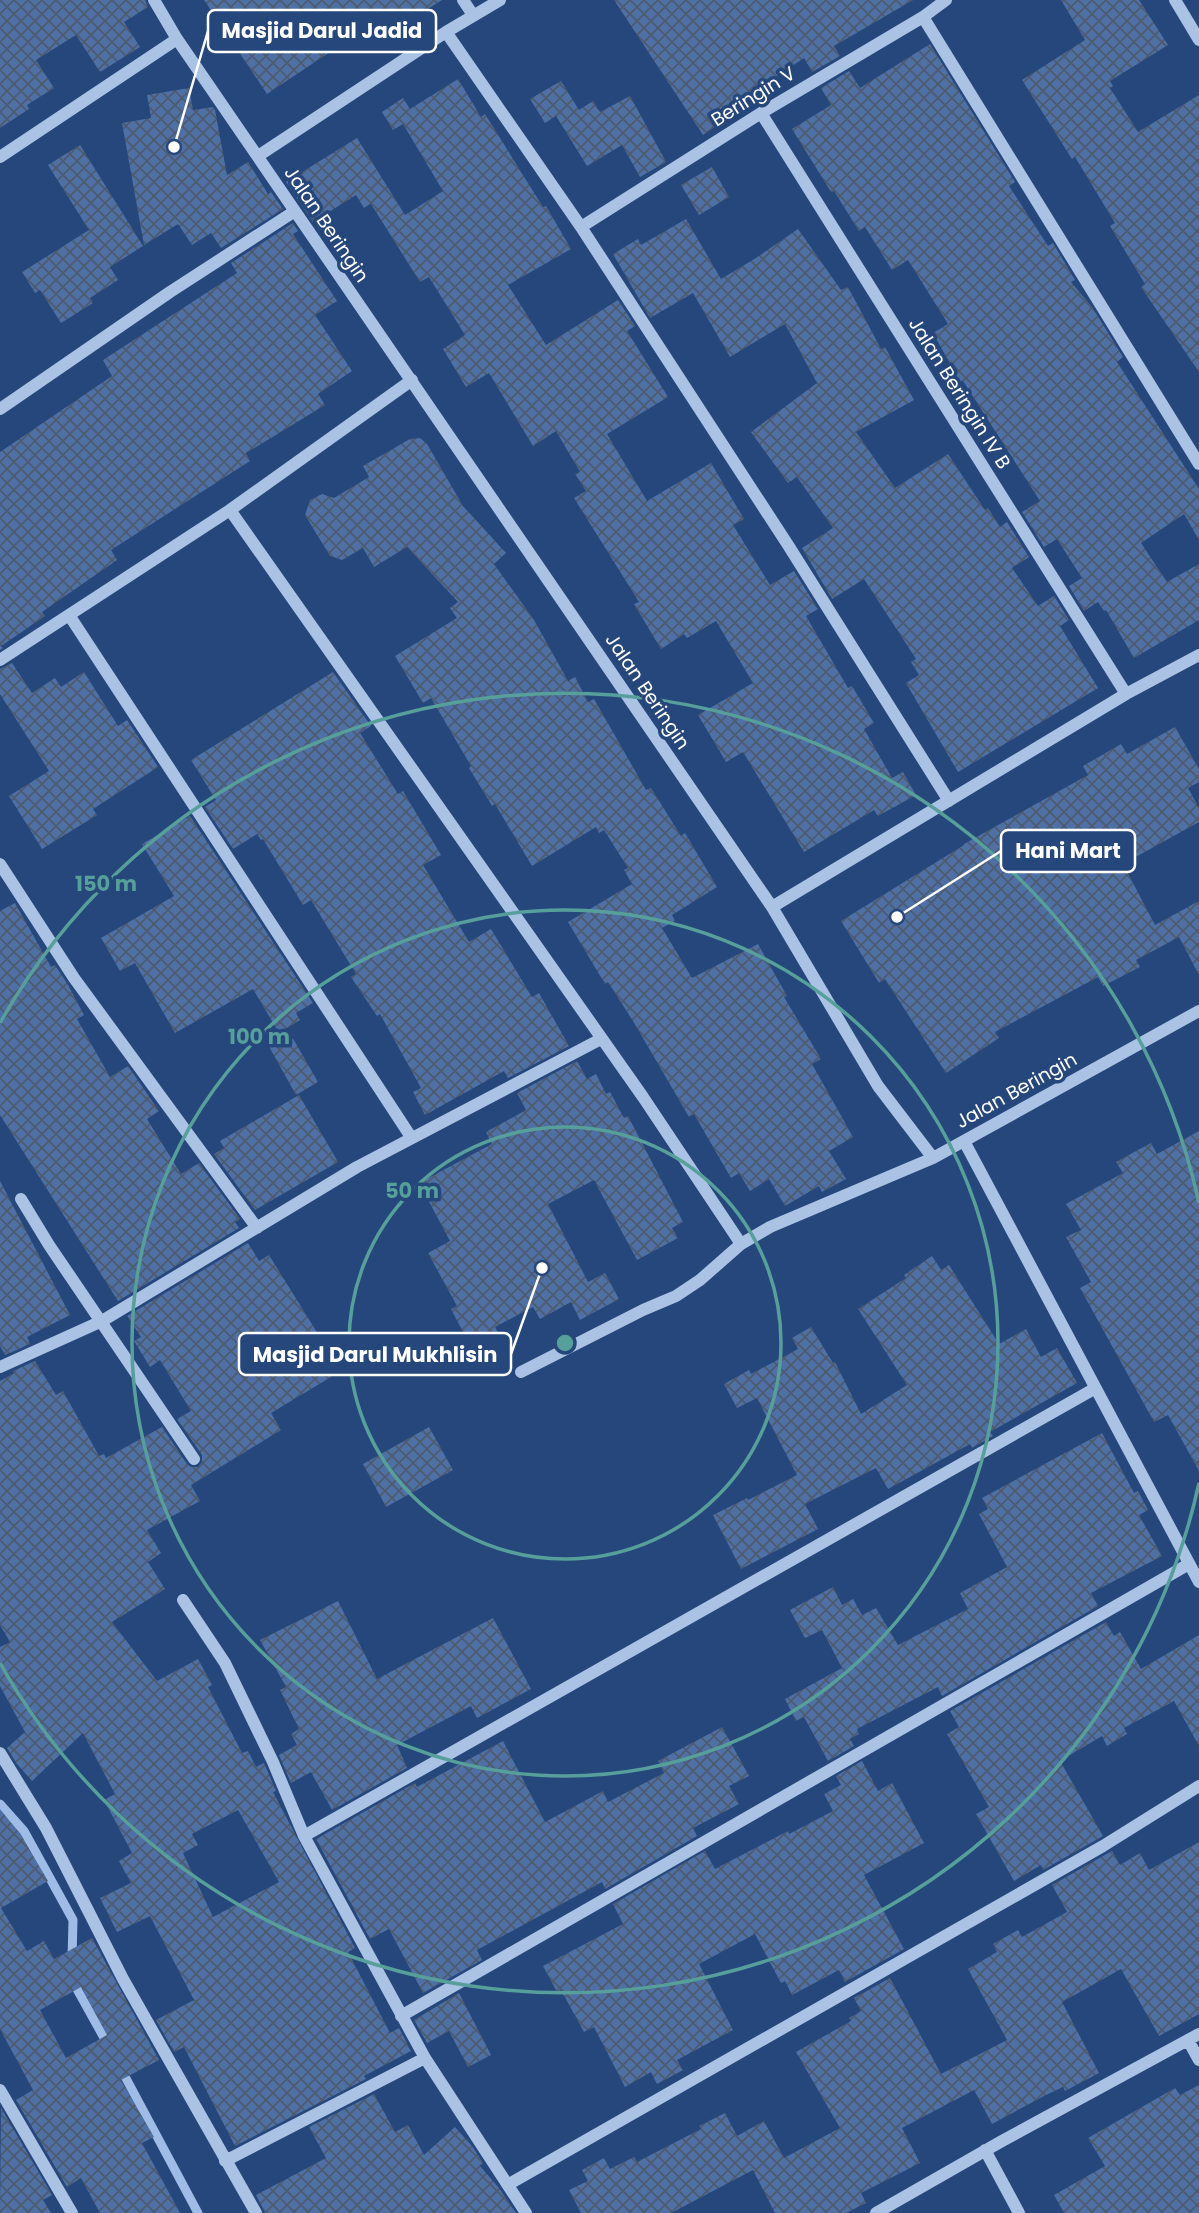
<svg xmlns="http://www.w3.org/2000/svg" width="1199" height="2213" font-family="Poppins,sans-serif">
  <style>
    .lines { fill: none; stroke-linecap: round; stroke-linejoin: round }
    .stream { stroke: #9ebce5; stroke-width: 9 }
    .building { fill: url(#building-cross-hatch); fill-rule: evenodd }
    .minor { stroke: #aac2e4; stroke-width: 12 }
    .ring { fill: none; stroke: #579f9a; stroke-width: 3.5 }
    .labels { text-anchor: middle; stroke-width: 7; stroke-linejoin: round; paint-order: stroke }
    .street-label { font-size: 19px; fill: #fff; stroke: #26477b }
    .centre { fill: #579f9a; stroke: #26477b; stroke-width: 3.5 }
    .ring-label { font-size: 21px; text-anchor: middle; font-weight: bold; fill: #579f9a; stroke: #26477b; stroke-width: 7; stroke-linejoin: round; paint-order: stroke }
    .leader { fill: none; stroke: #fff; stroke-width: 2.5 }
    .callout-dot { fill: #fff; stroke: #26477b; stroke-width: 2.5 }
    .callout { fill: #26477b; stroke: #fff; stroke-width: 2.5 }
    .callout-label { font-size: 21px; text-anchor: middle; font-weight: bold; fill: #fff }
  </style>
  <defs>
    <pattern id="building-cross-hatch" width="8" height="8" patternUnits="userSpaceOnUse" patternTransform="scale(1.75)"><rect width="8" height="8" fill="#4e70a4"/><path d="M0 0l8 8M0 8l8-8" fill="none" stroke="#4d5a6f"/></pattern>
  </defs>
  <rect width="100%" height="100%" fill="#26477b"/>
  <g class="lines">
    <path class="stream" d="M0,1804L24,1831L73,1920L72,1959
      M72,1980L108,2045
      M121,2069L198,2213"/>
  </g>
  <path class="building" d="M0,0H145L148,7L124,22L140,47L100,72L76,35L36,60L54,88L27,105L29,109L0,128Z
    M204,0H442L378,40L369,26L267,94Z
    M614,0H913L834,46L840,56L812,72L804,58L746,97L750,103L703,135Z
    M1061,0H1139L1168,45L1110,81L1113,86L1110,88L1138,132L1199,95V372L1141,287L1145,284L1110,226L1115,223L1075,157L1072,159L1022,80L1085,40Z
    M930,44L1015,182L1009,186L1048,246L1053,243L1075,280L1071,282L1092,307L1123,357L1117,362L1199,489V540L1184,514L1141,543L1167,582L1199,564V620L1134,658L1106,610L1104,611L1098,602L1084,611L1069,586L1082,578L1057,539L1044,547L1022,512L1040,501L963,381L960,382L933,333L948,324L908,260L892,270L865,227L859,231L834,191L831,192L792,129L831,105L821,88L849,71L860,88Z
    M458,79L481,117L485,114L543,207L546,206L571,249L508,285L546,345L618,300L635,326L627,331L668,397L607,434L647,501L711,463L744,519L733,525L770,585L794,571L818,609L806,616L848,688L852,686L874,723L864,729L892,778L903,772L916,795L878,816L874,810L804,852L743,752L726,762L698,715L753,683L716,621L687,638L684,634L661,649L634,604L639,602L574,498L586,491L575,474L580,472L556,431L533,446L489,373L466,387L443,349L465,335L429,277L420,282L371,204L364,208L356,195L313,222L286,182L357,138L405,215L443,191L403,124L393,130L382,112L403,98L410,109Z
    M561,81L579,110L593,101L600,112L630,96L666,162L640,177L622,145L587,166L556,116L545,123L530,99Z
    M189,88L193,110L213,107L215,110L227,175L248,162L268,194L271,192L283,209L221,248L211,233L192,245L178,224L144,245L122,123L151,118L147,95Z
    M80,145L143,246L110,267L118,280L90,298L93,303L61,323L40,290L35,293L22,272L89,230L48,165Z
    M712,167L729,197L699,215L681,185Z
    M686,219L721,279L756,258L798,229L841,290L848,287L881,349L885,347L914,400L856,432L895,488L948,454L985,510L988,508L1000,527L1007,522L1029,557L1012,568L1038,606L1054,596L1069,620L1060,626L1098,688L958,772L906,683L919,675L911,662L916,659L864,579L832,599L802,548L833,528L797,477L788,483L751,432L817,383L785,324L730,357L693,293L650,318L613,254L638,239L641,245Z
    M293,223L298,231L293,234L337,301L315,315L352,371L318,394L325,405L246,453L250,461L111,550L117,560L42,612L45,616L1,646L3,648L0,650V452L112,376L103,360L237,273L231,263Z
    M420,438L427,444L463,506L506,553L494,564L534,620L568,681L575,677L588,702L594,699L646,790L651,788L681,836L685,833L717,887L672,915L675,921L662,928L692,978L758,944L787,996L784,997L821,1059L812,1064L853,1137L829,1151L846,1179L822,1192L819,1186L785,1206L769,1179L750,1191L739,1173L731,1178L694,1114L689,1117L633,1021L608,982L605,984L568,922L632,884L624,870L628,868L604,830L599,833L596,827L532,866L495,804L492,806L469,768L471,766L431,698L423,703L395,656L457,618L450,608L458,602L407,547L374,567L363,548L342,560L330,556L305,515L310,500L322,494L334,498L369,477L363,466L410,439Z
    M12,663L32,693L55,678L61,687L84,672L118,726L127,720L158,767L93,809L97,815L42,849L9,796L49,771L0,694V669Z
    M333,672L371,726L360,733L398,794L403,791L441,855L423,865L469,942L491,929L532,997L539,993L569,1046L508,1078L504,1071L425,1115L413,1092L421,1088L380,1014L377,1016L351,977L356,974L311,900L303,905L263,839L261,840L257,834L233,849L205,807L216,800L191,760Z
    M1175,727L1199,769V782L1188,788L1199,808V822L1123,864L1155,925L1199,901V975L1179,937L1136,960L1140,967L1103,986L1098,977L995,1032L999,1038L946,1073L885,979L879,983L841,921L964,845V844L1088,775L1083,766L1121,744L1127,754Z
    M190,816L313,1003L296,1013L300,1020L279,1033L253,989L175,1033L135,963L120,971L101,938L174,896L142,844Z
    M15,903L51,967L55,965L68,985L84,1015L77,1019L110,1077L128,1066L159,1111L147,1119L181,1174L199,1163L240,1219L235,1222L239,1228L118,1301L0,1115V911Z
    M288,1030L318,1082L296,1095L267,1043Z
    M577,1061L587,1079L596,1074L606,1094L610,1092L624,1118L628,1116L683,1222L672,1228L678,1238L637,1260L594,1180L548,1204L588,1282L605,1273L619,1299L580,1320L571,1302L540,1319L533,1307L495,1327L510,1356L483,1370L451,1309L457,1306L428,1253L450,1241L419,1183L492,1144L486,1132L526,1110L517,1093Z
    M299,1095L338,1162L255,1210L214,1154L224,1148L220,1141Z
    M1199,1131V1471L1168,1415L1154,1422L1080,1288L1091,1282L1066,1237L1081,1230L1066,1204L1123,1173L1116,1162L1151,1143L1157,1154Z
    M0,1181L70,1315L27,1337L30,1344L5,1355L0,1346Z
    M248,1243L259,1261L269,1255L341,1371L271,1413L281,1430L191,1485L200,1501L147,1530L161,1553L148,1562L165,1589L112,1622L157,1681L198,1659L212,1685L208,1687L242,1753L248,1751L256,1767L264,1763L276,1791L273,1792L355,1948L348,1952L390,2033L399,2028L411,2051L364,2076L366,2079L235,2146L184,2047L174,2052L156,2020L194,2000L150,1916L117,1932L100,1898L131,1883L119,1861L132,1853L104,1800L115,1794L83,1733L32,1781L17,1764L7,1748L25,1732L0,1686V1647L10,1642L0,1625V1381L14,1373L13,1371L35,1361L56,1395L63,1391L99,1456L104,1454L106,1458L162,1427L187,1464L191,1467H198L202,1462V1455L177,1419L191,1411L160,1360L150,1367L134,1341L141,1337L127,1316ZM238,1810L279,1882L213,1917L183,1853L198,1845L192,1834Z
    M932,1256L941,1270L949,1265L999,1344L1026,1329L1041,1357L1057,1348L1077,1383L990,1432L993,1436L972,1448L970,1444L888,1489L876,1468L805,1504L818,1529L741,1569L713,1515L747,1498L748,1500L797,1475L757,1398L737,1408L724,1384L749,1370L751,1374L798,1349L792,1338L811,1327L833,1363L835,1362L861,1414L907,1385L858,1309L906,1278L904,1275Z
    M429,1427L453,1470L386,1507L363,1464Z
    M1102,1433L1134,1493L1138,1491L1148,1510L1139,1515L1162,1556L1091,1593L1098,1606L942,1696L938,1687L857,1729L859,1734L850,1739L854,1746L828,1761L804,1717L796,1721L785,1699L842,1668L822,1630L805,1638L790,1610L833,1587L842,1605L853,1599L862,1615L876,1608L898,1645L968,1609L960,1593L1007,1567L979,1514L988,1509L982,1498Z
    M338,1601L377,1679L493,1618L531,1689L477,1718L471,1706L397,1745L407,1768L332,1810L311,1772L291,1783L279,1755L297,1745L291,1734L299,1729L280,1690L286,1687L260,1640Z
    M1106,1622L1114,1636L1120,1632L1141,1669L1199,1635V1746L1174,1701L1124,1728L1127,1734L1107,1746L1102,1736L1060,1761L1103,1836L1043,1870L1041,1865L1014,1881L976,1814L989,1807L947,1734L959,1727L950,1711Z
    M722,1727L749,1776L729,1786L739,1804L693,1828L697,1836L605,1889L602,1882L477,1950L482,1960L423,1993L389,1929L370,1939L316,1839L415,1783L417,1787L503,1741L545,1822L603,1791L608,1802L664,1773L658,1761Z
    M862,1761L878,1791L892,1783L924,1843L864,1875L904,1949L845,1982L839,1970L792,1995L785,1981L781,1983L755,1934L699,1964L733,2030L677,2060L683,2070L657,2084L651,2072L625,2087L594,2027L584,2032L561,1990L557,1992L543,1966L623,1924L613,1904L705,1851L715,1869L788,1831L789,1834L833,1811L824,1794L841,1785L836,1776Z
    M0,1809L21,1835L48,1881L1,1908L27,1951L44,1941L54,1959L92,1938L159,2060L121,2080L154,2137L142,2143L180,2213H100L81,2178L67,2187L16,2100L33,2090L0,2029ZM81,1987L107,2035L66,2058L40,2010Z
    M1199,1842V2014L1159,2036L1121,1969L1062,2002L1099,2073L1065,2091L1063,2087L1044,2096L992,2124L974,2090L902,2128L920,2163L861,2193L866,2203L846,2213H775L753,2170L671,2213H581L569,2190L588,2181L582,2170L604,2158L610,2169L634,2157L637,2162L701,2129L699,2126L725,2113L737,2136L764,2121L784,2158L840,2128L796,2052L851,2021L849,2018L861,2011L854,1998L890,1978L941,2074L1007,2040L968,1969L997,1952L993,1944L1018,1930L1022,1937L1067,1912L1052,1885L1112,1851L1120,1865L1140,1853L1149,1870Z
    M459,1993L491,2055L468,2067L449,2031L427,2043L414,2020Z
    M1199,2085V2213H1064L1054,2195L1105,2166L1088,2138L1175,2088L1180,2095Z
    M374,2094L395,2132L408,2125L424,2155L455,2127L472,2146L483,2163L480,2166L499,2188L516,2213H265L256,2195L326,2158L309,2127Z
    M1,2108L52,2195L43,2200L51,2213H0Z"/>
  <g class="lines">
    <path class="minor" d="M154,0L177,39L772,907L878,1086L933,1158
      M463,0L473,15
      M1175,0L1199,40
      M923,17L1199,464
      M446,32L581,227L788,545L949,801
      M761,113L1126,694
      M258,156L446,32L500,0
      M0,157L177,39
      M581,227L761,113L923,17L946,0
      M0,409L170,292L295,211
      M230,510L643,1097L741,1244
      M69,615L411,1137
      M0,660L230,510L412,380
      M0,864L74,978L257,1228
      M772,907L1126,694L1199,655
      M964,1141L1199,1582
      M21,1199L49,1245L194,1459
      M0,1367L102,1321L357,1167L601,1039
      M521,1372L643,1310L676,1296L700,1280L741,1244L770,1227L933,1158L1199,1011
      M183,1600L225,1663L273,1762L304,1836L425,2058L526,2213
      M0,1753L46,1828L123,1979L256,2213
      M304,1836L1094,1389
      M401,2016L1189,1564
      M1188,2040L1199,2060
      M0,2090L72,2213
      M985,2150L1019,2213
      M225,2161L425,2058
      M509,2184L1103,1846L1199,1786
      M876,2213L1002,2141L1199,2034"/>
  </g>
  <g class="ring">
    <circle cx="565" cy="1343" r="216"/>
    <circle cx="565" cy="1343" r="433"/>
    <path d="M1199 1483A649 649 0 0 1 0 1663M0 1023A649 649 0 0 1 1199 1203"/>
  </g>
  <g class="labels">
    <g class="street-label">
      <text transform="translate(753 96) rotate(-32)" y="7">Beringin V</text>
      <text transform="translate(327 224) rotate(56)" y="7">Jalan Beringin</text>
      <text transform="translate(960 393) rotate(58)" y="7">Jalan Beringin IV B</text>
      <text transform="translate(648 691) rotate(56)" y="7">Jalan Beringin</text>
      <text transform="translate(1016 1090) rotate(-29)" y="7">Jalan Beringin</text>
    </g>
  </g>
  <circle cx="565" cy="1343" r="10" class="centre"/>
  <g class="ring-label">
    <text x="106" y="891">150 m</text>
    <text x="259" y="1044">100 m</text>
    <text x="412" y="1198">50 m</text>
  </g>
  <path class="leader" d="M174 147L208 31M897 917L1001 851M542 1268L511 1354"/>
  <g class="callout-dot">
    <circle cx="174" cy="147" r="7"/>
    <circle cx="897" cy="917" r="7"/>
    <circle cx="542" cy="1268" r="7"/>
  </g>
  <g class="callout">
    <rect x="208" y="10" width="228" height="42" rx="7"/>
    <rect x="1001" y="830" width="134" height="42" rx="7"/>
    <rect x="239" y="1333" width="272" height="42" rx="7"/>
  </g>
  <g class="callout-label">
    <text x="322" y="38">Masjid Darul Jadid</text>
    <text x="1068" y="858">Hani Mart</text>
    <text x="375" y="1362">Masjid Darul Mukhlisin</text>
  </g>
</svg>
